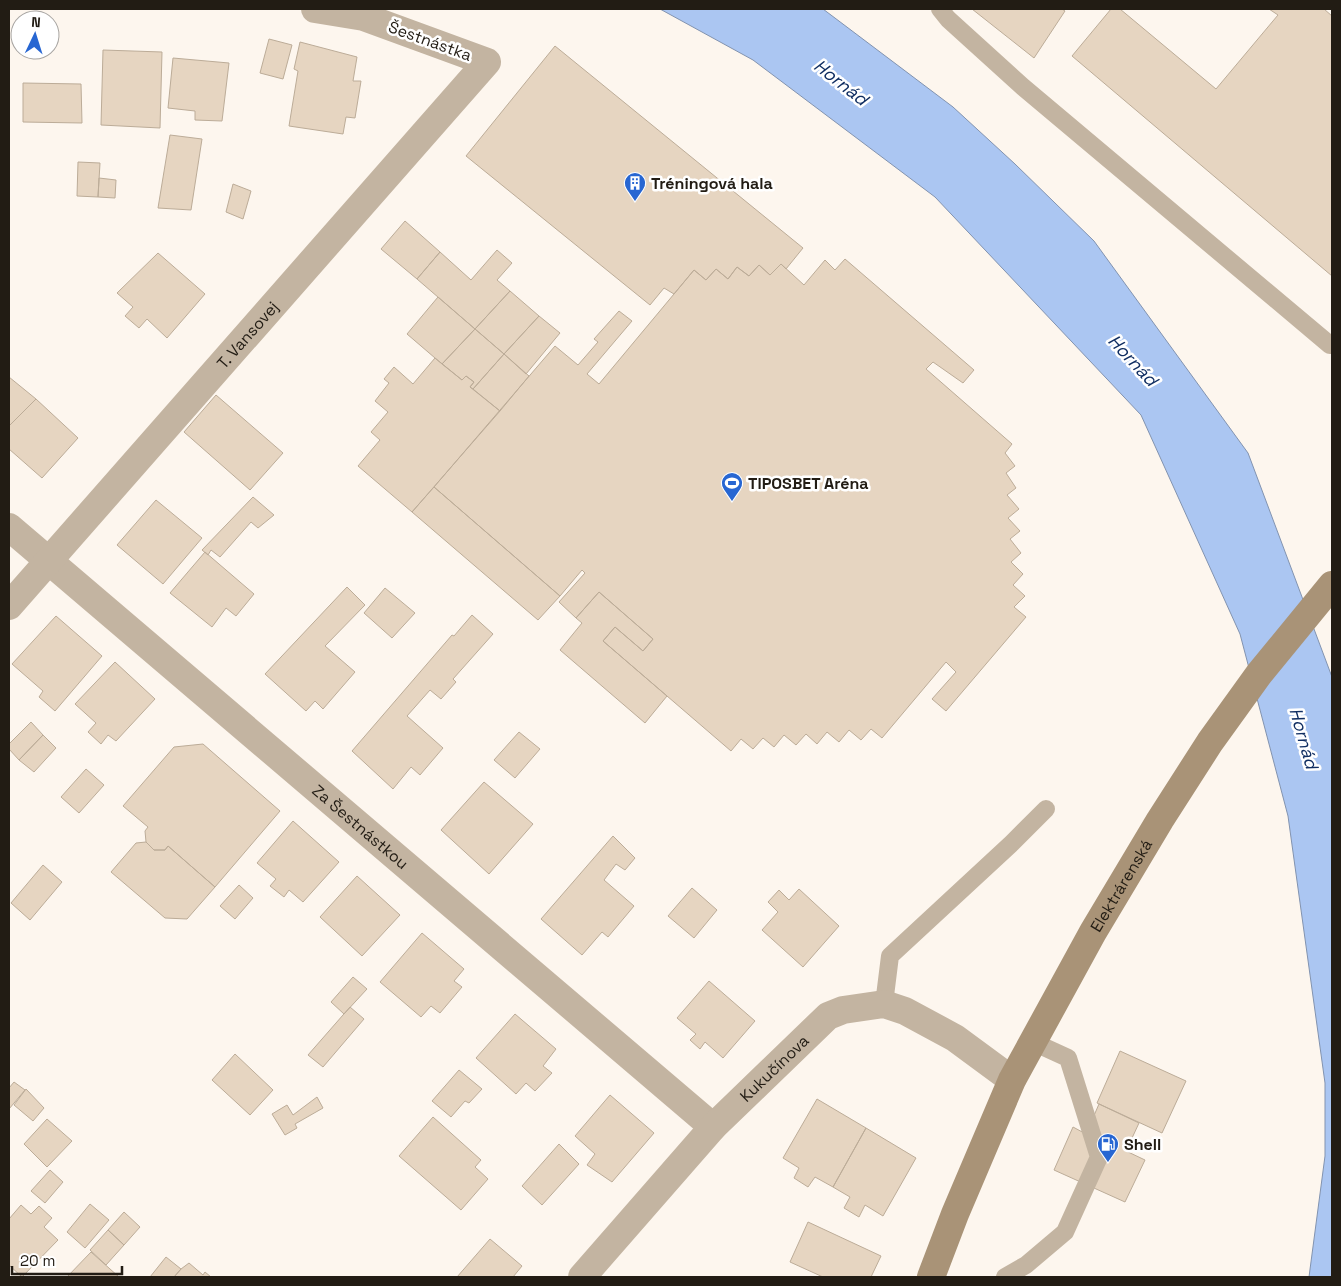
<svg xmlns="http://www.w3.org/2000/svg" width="1341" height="1286" viewBox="0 0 1341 1286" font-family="'Space Grotesk',sans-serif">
  <rect width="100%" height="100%" fill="#fdf6ee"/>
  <path fill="#abc6f2" stroke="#8293af" d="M660,9H823L953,107L1015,164L1094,241L1248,453L1332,677V1277H1309L1325,1156V1083L1288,816L1240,634L1141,415L935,197L753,60Z"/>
  <path fill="#e6d5c1" stroke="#bcac98" d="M972,9H1062L1065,11L1034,58Z
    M1111,9H1120L1216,89L1278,15L1269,9H1324L1332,16V276L1072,56Z
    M269,39L292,45L283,79L260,73Z
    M300,42L357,57L353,81H361L355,118L346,117L343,134L289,126L298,71L294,69Z
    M555,46L803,248L786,269L781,264L770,275L759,265L749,276L737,267L728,279L716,269L706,280L694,270L674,294L664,288L650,305L466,156Z
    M103,50L162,52L160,128L101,125Z
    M173,58L229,63L222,121L195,120V111L168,108Z
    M23,83L81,84L82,123L23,122Z
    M170,135L202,139L191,210L158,208Z
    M78,162L100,163L98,197L77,196Z
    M99,178L116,180L115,198L98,197Z
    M233,184L251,191L243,219L226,212Z
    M405,221L440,252L417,279L381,249Z
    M497,250L512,263L497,280L510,291L475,329L417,279L440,252L471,280Z
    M158,253L205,294L167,338L147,319L139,328L125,316L133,307L117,293Z
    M845,259L974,370L963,383L933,362L926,369L1012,444L1005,453L1015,466L1006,473L1016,488L1007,495L1019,509L1008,518L1020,531L1010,539L1021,553L1011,562L1023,574L1013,585L1025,596L1014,607L1026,617L946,711L932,699L956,672L946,662L882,738L871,729L861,740L849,730L839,742L827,732L817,744L806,734L796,745L784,735L774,747L763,738L753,749L741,739L731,751L603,641L615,627L643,651L653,639L599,592L576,618L559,602L585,573L582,570L560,596L434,487L555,346L578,365L598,342L594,339L619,311L632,321L587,374L599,384L694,270L706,280L716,269L728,279L737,267L749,276L759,265L770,275L781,264L804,285L825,260L835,270Z
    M510,291L539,316L504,354L475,329Z
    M438,297L475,329L442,364L407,334Z
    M539,316L560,333L526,374L504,354Z
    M475,329L504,354L473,389L470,387L474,382L466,376L462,380L442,364Z
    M504,354L529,376L500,411L473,389Z
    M435,358L462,380L466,376L474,382L470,387L500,411L412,512L358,466L380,440L371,432L388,412L375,401L389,383L384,379L394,367L413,384Z
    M9,377L36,399L9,426Z
    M216,395L283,453L250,490L184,432Z
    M36,399L78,438L42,478L9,449V426Z
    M434,487L560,596L538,620L412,512Z
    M253,497L274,515L258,528L251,522L220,557L211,550L208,555L202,550Z
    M156,500L202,538L163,584L117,545Z
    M205,552L254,594L236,616L226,608L212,627L170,593Z
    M347,587L365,605L325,646L355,672L323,709L315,701L306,711L265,674Z
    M385,588L415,613L392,638L364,613Z
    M599,592L653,639L643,651L615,627L603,641L667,696L645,723L560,650L582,623L576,618Z
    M472,615L493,634L453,679L456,682L441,699L430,690L407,716L443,748L420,775L411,767L393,789L352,751L452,635L454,636Z
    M56,616L102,656L55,711L39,697L43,691L12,664Z
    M115,662L155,699L116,741L108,735L101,744L88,732L96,723L75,704Z
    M31,722L43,735L19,760L9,749V744Z
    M519,732L540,749L515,778L494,760Z
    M43,735L56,748L34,772L19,760Z
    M203,744L280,811L215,887L168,846L165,850H154L146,842L145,831L148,827L123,806L174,747Z
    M86,769L104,785L79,813L61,797Z
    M484,782L533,824L489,874L441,830Z
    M293,821L339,862L303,902L289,890L284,897L270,886L276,879L257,863Z
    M613,836L635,858L625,870L616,864L604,880L634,906L608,937L602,932L582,955L541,919Z
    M146,842L154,850H165L168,846L215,887L187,919L165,918L111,872L136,843Z
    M43,865L62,882L30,920L11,903Z
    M357,876L400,915L362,956L320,917Z
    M239,885L253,898L235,919L220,906Z
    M692,888L717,910L694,938L668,916Z
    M799,889L839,926L803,967L762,930L778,912L768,902L779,890L789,900Z
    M422,933L464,969L454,981L462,987L440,1013L431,1006L421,1017L380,982Z
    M353,977L367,989L344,1014L331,1002Z
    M709,981L755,1021L723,1058L705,1042L700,1049L690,1040L696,1034L677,1018Z
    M350,1007L364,1019L323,1067L308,1055Z
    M515,1014L556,1049L543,1066L552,1073L535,1091L526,1083L516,1094L476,1058Z
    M1120,1051L1186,1081L1162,1133L1097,1103Z
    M235,1054L273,1090L250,1115L212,1080Z
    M459,1070L482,1089L469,1103L465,1101L451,1117L432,1101Z
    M14,1082L25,1090L9,1109V1088Z
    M26,1089L44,1108L33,1121L14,1105Z
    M610,1095L654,1133L612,1182L587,1165L595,1154L575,1136Z
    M317,1097L323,1108L295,1124L297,1128L285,1135L272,1114L287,1105L293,1115Z
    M817,1099L866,1128L833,1187L815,1177L808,1187L794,1178L799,1168L783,1158Z
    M1099,1104L1139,1123L1126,1151L1145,1160L1125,1202L1054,1170L1073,1127L1086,1134Z
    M433,1117L481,1160L475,1167L488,1179L461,1210L399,1156Z
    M47,1119L72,1141L47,1167L24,1144Z
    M866,1128L916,1158L883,1216L865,1205L859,1217L844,1208L850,1197L833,1187Z
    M559,1144L579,1164L542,1205L522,1186Z
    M50,1170L63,1182L45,1203L31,1191Z
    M90,1204L109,1220L85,1248L67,1232Z
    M21,1205L31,1214L39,1206L52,1218L44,1227L58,1240L22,1277L9,1265V1219Z
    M124,1212L140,1227L124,1245L108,1230Z
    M808,1222L881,1256L871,1277H823L790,1262Z
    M108,1230L124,1245L106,1265L90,1250Z
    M490,1239L522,1266L513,1277H457Z
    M91,1252L119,1277H67Z
    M166,1257L181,1269L174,1277H150Z
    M189,1263L203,1275L205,1272L211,1277H174L181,1269Z"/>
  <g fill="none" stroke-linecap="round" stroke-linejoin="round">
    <path stroke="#c3b4a1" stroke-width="18" d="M940,9L948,19L1023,87L1330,345
      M884,1004L890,956L1012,843L1046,809
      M1005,1277L1026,1265L1065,1232L1099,1157L1068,1058L1033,1042"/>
    <g stroke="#c3b4a1" stroke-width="28">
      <path id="s1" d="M9,527L713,1127"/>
      <path id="s2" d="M9,606L487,62L364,17L315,9"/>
      <path id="s3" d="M582,1277L713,1127L828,1016L843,1010L884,1004L905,1011L955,1038L1012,1080"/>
    </g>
    <path stroke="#a99377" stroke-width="28" id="s4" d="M931,1277L955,1214L1012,1080L1093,932L1160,820L1210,742L1259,674L1332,585"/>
  </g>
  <defs>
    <g id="building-pin" transform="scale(1.125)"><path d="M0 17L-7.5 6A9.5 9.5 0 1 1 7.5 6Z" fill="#2766d2" stroke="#fff"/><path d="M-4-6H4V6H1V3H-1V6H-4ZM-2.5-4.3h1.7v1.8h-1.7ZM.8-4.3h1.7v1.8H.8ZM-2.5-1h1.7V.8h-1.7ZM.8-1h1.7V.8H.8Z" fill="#fff"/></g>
    <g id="stadium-pin" transform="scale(1.125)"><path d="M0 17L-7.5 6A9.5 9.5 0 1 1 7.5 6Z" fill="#2766d2" stroke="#fff"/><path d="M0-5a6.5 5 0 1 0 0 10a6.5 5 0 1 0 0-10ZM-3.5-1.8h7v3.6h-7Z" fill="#fff"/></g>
    <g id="fuel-pin" transform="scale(1.125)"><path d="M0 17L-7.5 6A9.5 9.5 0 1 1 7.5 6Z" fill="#2766d2" stroke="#fff"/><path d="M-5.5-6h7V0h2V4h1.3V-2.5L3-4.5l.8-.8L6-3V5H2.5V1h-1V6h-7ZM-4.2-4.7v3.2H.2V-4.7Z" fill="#fff"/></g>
  </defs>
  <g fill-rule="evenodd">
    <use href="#building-pin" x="635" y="183"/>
    <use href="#stadium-pin" x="732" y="483"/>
    <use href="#fuel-pin" x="1108" y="1144"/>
  </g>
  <g text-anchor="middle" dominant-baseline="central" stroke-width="5" stroke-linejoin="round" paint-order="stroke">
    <g font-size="16" fill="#221c14" stroke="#fff">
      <text transform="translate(430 41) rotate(20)">Šestnástka</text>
      <text stroke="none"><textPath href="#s2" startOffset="361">T. Vansovej</textPath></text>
      <text stroke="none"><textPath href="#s1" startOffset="462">Za Šestnástkou</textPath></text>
      <text stroke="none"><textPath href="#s4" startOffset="436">Elektrárenská</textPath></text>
      <text stroke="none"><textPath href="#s3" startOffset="284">Kukučínova</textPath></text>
    </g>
    <g font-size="16" font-weight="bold" fill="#221c14" stroke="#fff" text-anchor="start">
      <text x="651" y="183">Tréningová hala</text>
      <text x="748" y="483">TIPOSBET Aréna</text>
      <text x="1124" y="1144">Shell</text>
    </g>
    <g font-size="18" font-style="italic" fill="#102e62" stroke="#fff">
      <text transform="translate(841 82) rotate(38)">Hornád</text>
      <text transform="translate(1133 360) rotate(47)">Hornád</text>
      <text transform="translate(1304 738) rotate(74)">Hornád</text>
    </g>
  </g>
  <rect width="1341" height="1286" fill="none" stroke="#221c14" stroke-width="20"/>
  <g transform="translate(35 35) rotate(4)"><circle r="24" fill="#ffffff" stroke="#a7a4a1"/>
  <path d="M0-4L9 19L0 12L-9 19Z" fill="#2766d2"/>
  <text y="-8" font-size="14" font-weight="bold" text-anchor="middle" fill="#221c14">N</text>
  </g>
  <path d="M12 1266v8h110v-8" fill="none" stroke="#221c14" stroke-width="2.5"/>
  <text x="20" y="1266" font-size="15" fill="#221c14" stroke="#ffffff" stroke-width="4" paint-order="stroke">20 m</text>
</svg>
